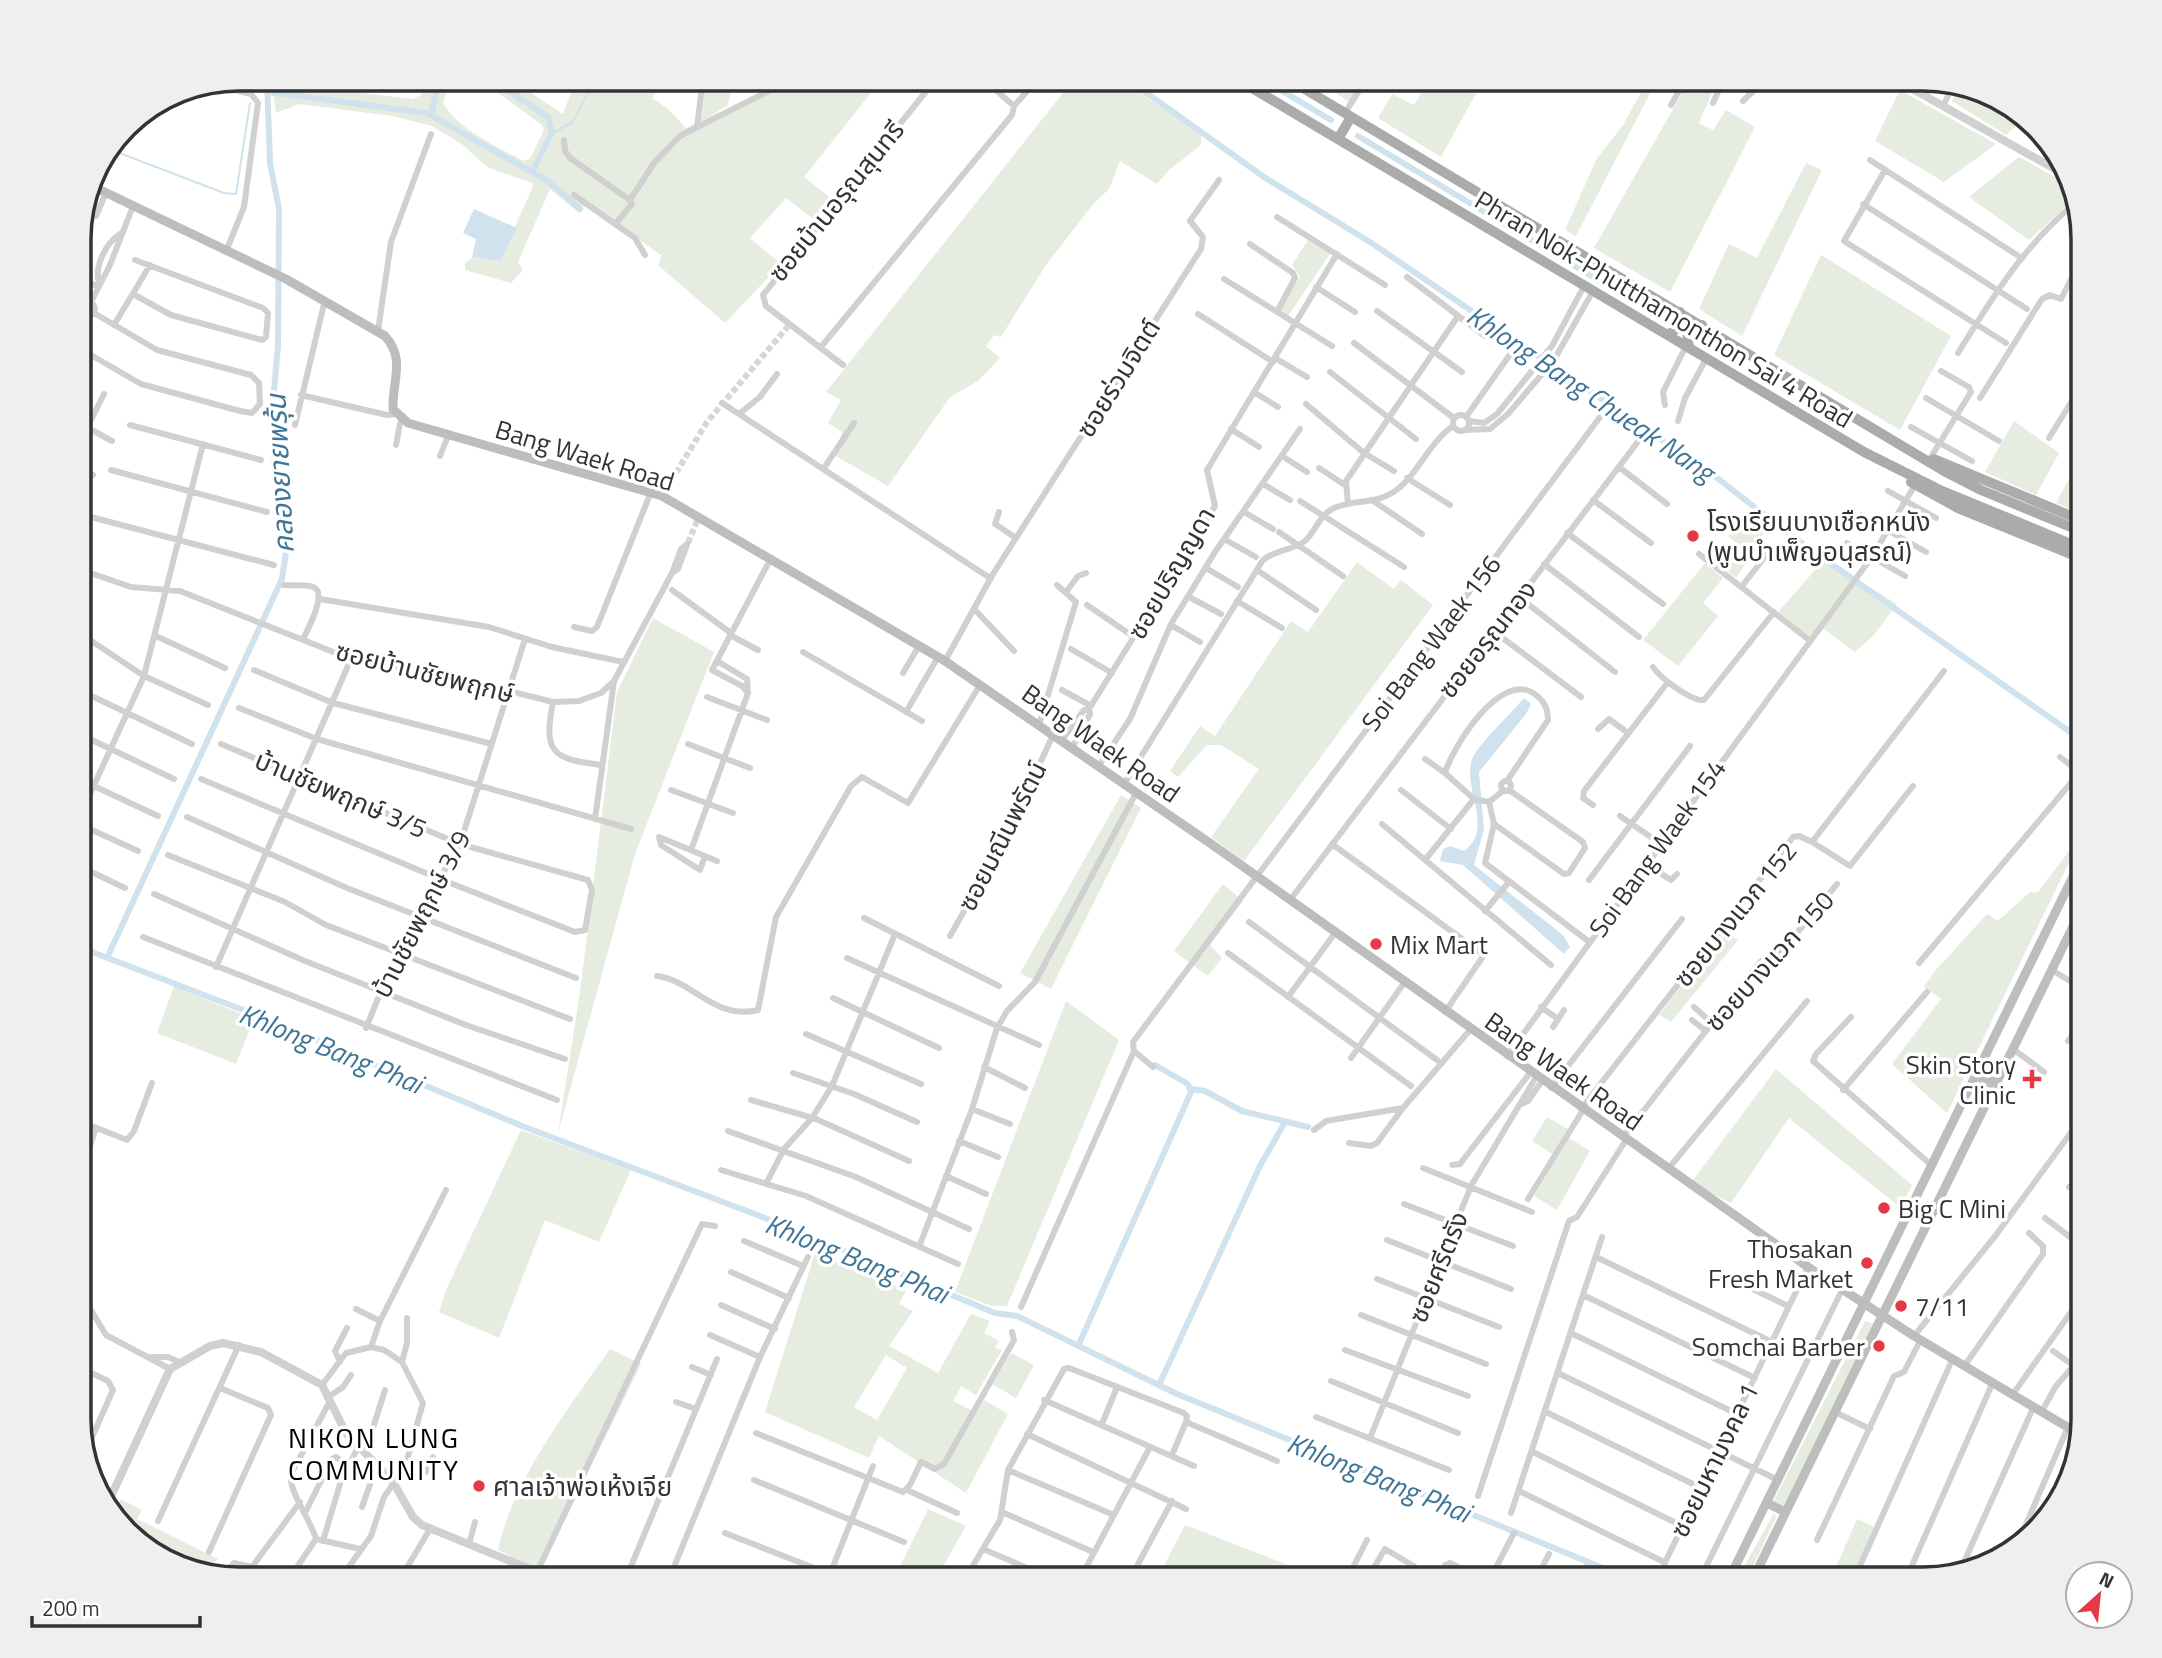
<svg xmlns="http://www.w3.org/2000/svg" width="2162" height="1658" viewBox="0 0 2162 1658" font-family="'Titillium Web','Noto Sans Thai',sans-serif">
  <rect width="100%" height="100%" fill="#fff"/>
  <path fill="#e6ecdf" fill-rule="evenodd" d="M271,79H281L285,84L413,99L421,95L429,79H452L443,103C460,131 496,146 524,161L530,159L544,130L542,125L497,92L468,79H510L563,114L576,79H664L652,98L667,108L686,128L701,121L706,79H733L728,105L709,117L794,79H882L804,177L832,199L815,220L786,198L750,238L781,264L725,323L658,265L662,256L586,201L579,213L550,189L518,262L523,270L511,283L465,270V263L472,257L500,261L534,184L487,167L463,145L432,126L392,116L299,104L276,113Z
    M1074,79H1118L1201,133V145L1169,170L1157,184L1120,161L1109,189L1094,203L1046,265L1001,337L994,335L986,346L1000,358L978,381L950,397L888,486L836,456L842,432L828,423L841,400L826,392Z
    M1342,79H1370L1354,105L1334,92Z
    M1429,79H1484L1441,157L1378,118L1392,94L1414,105Z
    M1648,79H1718L1699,123L1713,130L1726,110L1755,127L1670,292L1594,248L1681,95L1656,82L1576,236L1565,230L1596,160L1623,125Z
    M1900,90L1996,144L1944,182L1875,141Z
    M1957,90L2021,112L2025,117L2006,135L1952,101Z
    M2019,157L2071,186L2074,199L2029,240L1969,197Z
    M1806,163L1822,170L1742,336L1699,309L1729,244L1757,258Z
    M1308,240L1330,254L1288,316L1280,309L1300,277L1292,265Z
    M1821,255L1951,336L1900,430L1774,355Z
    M2014,421L2059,453L2036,495L1985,472Z
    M2076,466L2083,472V514L2056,503Z
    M1748,510L1771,524L1752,549L1754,551L1736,578L1719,564L1735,542L1728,536Z
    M1824,560L1897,604L1874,635L1855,652L1824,629L1811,642L1778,612Z
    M1357,562L1394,589L1401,580L1433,605L1244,861L1211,837L1259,769L1221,745H1207L1178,777L1170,771L1200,726L1215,736L1291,621L1308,632Z
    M1705,563L1723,578L1703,603L1718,616L1678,666L1643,640Z
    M653,618L714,652L635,854L558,1133L580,992L617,692Z
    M1121,795L1141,808L1051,989L1020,973Z
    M2075,843L2078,844L1947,1113L1892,1064L1941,999L1924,987L1934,972L1987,914L1998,921L2030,892H2038Z
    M1223,884L1243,901L1210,945L1222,958L1208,976L1174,951Z
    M1724,930L1738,940L1671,1022L1659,1015Z
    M174,986L254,1019L236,1064L157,1033Z
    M1066,1001L1119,1040L1007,1306H992L955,1292Z
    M1776,1069L1912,1185L1901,1208L1789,1118L1731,1203L1691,1183Z
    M1547,1117L1568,1129L1552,1154L1532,1141Z
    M521,1130L631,1170L599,1242L545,1220L499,1338L439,1312L446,1290Z
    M1569,1138L1590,1151L1557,1210L1534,1196Z
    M815,1253L906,1290L899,1304L913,1311L889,1346L938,1373L971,1314L990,1321L984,1333L999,1341L995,1348L1002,1350L976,1395L961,1386L953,1401L977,1413L984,1400L1008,1414L966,1493L879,1436L869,1458L765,1412ZM886,1355L907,1368L877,1420L854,1407Z
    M1865,1321L1873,1324L1871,1330L1783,1510L1773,1502Z
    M610,1349L641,1364L536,1579H503L510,1556L498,1550C513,1479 569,1408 610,1349Z
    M1011,1353L1034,1365L1016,1398L992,1384Z
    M121,1499L142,1510L137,1519L218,1559L207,1569L141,1546L113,1512Z
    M928,1509L966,1526L936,1579H894Z
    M1774,1513L1776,1517L1747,1579H1737Z
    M1857,1519L1874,1527L1851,1579H1831Z
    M1185,1525L1324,1579H1157Z"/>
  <path fill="#cfe2ee" d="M474,209L517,228L500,261L472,257L476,239L463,233Z
    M1524,698L1531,704L1526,714L1479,772L1484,829L1474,865L1563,935L1570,947L1564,954L1463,865L1440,861L1443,849L1450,846L1464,851C1496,828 1460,786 1473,757C1480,743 1512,712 1524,698Z"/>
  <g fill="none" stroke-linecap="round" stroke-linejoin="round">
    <path stroke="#cfe2ee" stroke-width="2" d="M552,133L572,123L595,79
      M109,149L224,193L236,194L250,103"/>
    <path stroke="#cfe2ee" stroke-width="6" d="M491,79L548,117L552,132L532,172
      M1127,79L1264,177L1370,242L1712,474L1793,537L2083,741
      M1262,79L1331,120
      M233,80L269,92L427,113L548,181L580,209
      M431,115L439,79
      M1358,136L1665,320
      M79,947L259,1016L522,1126L760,1216L995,1313L1017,1316L1177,1394L1630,1579
      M107,958L282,579L288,539L279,507L271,423L278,346L279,209L270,163L267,79
      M1190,1089L1205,1091L1242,1111L1308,1127
      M1079,1344L1191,1092L1188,1084L1155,1065
      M1159,1385L1260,1166L1285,1122"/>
    <path stroke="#d6d6d6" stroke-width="6" stroke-dasharray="6 3" stroke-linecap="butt" d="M662,496L707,422L790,324
      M688,543L697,521"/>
    <path stroke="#d0d0d0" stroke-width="6" d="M1743,101L1766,79
      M1713,103L1724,79
      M1671,105L1686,79
      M1014,106L1038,79
      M1943,106L1952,88
      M1345,113L1366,79
      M697,127L703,79
      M564,140L565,151L570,158L630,200
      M1870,160L2020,257
      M1885,170L1844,241L2006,343
      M574,195L615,224L632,204L630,200L654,163L680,136L792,79
      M1863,204L2027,309
      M96,216L106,193
      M1277,217L1385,285
      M615,224L635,238L645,255
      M79,235L87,238
      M1250,244L1293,273L1295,278L1277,312
      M227,249L244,207L258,103L251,94L238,91
      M1407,277L1485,336
      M79,279L97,286
      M1224,279L1332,346
      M99,283C94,266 106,243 120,234
      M1316,287L1355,312
      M133,294L171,315L262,340L266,337L268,313L263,308L135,260
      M91,302L110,265L133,206
      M81 309a7 7 0 1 1 14 0a7 7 0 1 1-14 0Z
      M1377,311L1462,372
      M1198,314L1273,362
      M79,325L85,315
      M114,325L150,265
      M378,331L391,242L431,134
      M1354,343L1454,418
      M821,347L1012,115L1014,106L983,79
      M79,348L141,384L240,411L252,413L260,404L259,383L251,375L157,350L94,313
      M1958,353C1994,295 2023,247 2075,203
      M1275,358L1307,377
      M843,365L766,306L763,295L936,79
      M1330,372L1416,439
      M1254,392L1278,407
      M301,395L387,415L396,414
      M1926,398L1999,441
      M1980,398L2042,299L2050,295L2061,299L2083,256
      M722,403L990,578
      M1306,404L1364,453L1394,471
      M1665,405L1663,392L1686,346
      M739,414L760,397L777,374
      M1453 423a8 8 0 1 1 16 0a8 8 0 1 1-16 0Z
      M1466,417L1511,353
      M1469,421L1484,423L1497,414L1552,346L1584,286
      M1678,421L1685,398L1706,359
      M79,423L112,441
      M130,425L261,460
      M295,425L325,300
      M1911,427L1972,461
      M1231,429L1259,447
      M1464,430L1490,429L1508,414L1554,360L1593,291
      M2049,438L2083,383
      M79,444L104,394
      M396,445L401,419
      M440,456L448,436
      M1282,456L1307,472
      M1931,457L1971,392L1969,387L1941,371
      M1619,467L1667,504
      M79,468L93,475
      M824,468L854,423
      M1319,468L1345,485
      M111,470L267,512
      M1407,478L1450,505
      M1263,484L1290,500
      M1888,491L1936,518
      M1372,500L1422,534
      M1593,500L1651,543
      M1300,501L1404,567
      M1348,504L1346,481L1458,316
      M999,512L995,524L1016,538
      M1244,512L1273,529
      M1861,515L1926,552
      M87,516L274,565
      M1279,532L1343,576
      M1567,533L1663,604
      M1224,539L1256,557
      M1847,543L1905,576
      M1699,554L1809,640
      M1544,564L1639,637
      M1206,568L1238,587
      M79,569L131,587L180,591L351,659L465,680L553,702L579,701L601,693L614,681L672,573L681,549L687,544
      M1257,570L1316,610
      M672,573L678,569L687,545
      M79,582L84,572
      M284,585C293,586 306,584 313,587C328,592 308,629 303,639
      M1742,586L1772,548
      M672,590L731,633
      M1066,592L1078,576L1086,573
      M1189,597L1221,614
      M1519,597L1615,672
      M320,599L489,627L552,647L623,662
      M1237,601L1282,628
      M1087,605L1134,637
      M975,610L1014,651
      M79,619L81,620
      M1171,625L1200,642
      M574,627L592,631L597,627L651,492
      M1492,630L1581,697
      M730,635L758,650
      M156,636L225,668
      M87,638L144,676L208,705
      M1071,649L1112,673
      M803,652L922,721
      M945,661L993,574L1201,249L1203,237L1190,221L1219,180
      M1653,667C1659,677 1692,702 1704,700L1774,612
      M254,670L333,703L492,744
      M903,673L919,646
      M79,690L192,744
      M1062,690L1091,706
      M748,693L742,686L712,670L771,558
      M707,697L767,720
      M553,702C543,753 552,759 602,765
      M239,708L317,739L631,829
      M906,712L938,657
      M1039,725L1076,602L1057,585
      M1598,729L1609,719L1628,733
      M79,734L174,779
      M1061,741L1084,710L1089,709
      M688,744L750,768
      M1072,748L1090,714L1089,709L1215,506L1207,470L1337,254
      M2060,757L2083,775
      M1425,759L1445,773
      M1098,767L1130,719L1171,624L1215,552L1300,429
      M79,779L158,816
      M201,779L440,879L575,932L585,930L592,890L588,880L460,844L221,744
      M1501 786a5 5 0 1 1 10 0a5 5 0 1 1-10 0Z
      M1124,784L1263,560C1276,549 1296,550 1306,540C1317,529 1319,515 1334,508C1352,500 1374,504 1392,493C1416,479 1427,444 1453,426
      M671,790L733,813
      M1401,790L1451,829
      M1474,799L1445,773C1453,746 1500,672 1533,693C1544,700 1548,708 1548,720L1507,781
      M1489,802L1504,790
      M1593,805L1583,798L1584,791L1668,682
      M1620,816L1661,844
      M187,817L347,888L576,978
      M79,818L144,676L203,444
      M595,819L614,681
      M79,824L138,851
      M1382,824L1551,965
      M1494,824L1564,874L1569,873L1585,848L1583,842L1509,790
      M1812,842L1850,866L1913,786
      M1332,844L1484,955L1445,1012
      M691,850L748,693L747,679L717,661
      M168,855L285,902L326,925L570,1019
      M705,856L700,870L661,845L659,837L717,861
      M1425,860L1474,799L1489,802L1494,824L1485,863L1588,941
      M1646,864L1671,880L1677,874
      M79,866L125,888
      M1589,880L1690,746
      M154,894L305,961L466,1025L565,1059
      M1290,900L1643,435
      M1485,911L1508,883
      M79,915L89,919
      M864,918L999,986
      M1249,922L1437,1060
      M950,936L1006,837L1053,735
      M143,937L557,1100
      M1228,953L1411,1086
      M847,958L1039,1045
      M1919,963L2080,772
      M216,967L351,659
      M2052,970L2083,989
      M657,976C692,980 715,1021 758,1010L776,917L851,786L862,777L908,803L980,685
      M2075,984L2083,973
      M1288,997L1335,933
      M833,998L939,1048
      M1541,1007L1558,1019
      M1694,1007L1712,1023
      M1851,1017L1816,1054L1813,1061L1930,1164
      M1692,1020L1706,1031
      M1553,1027L1564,1010
      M366,1028L397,952L460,844L525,639
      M806,1034L921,1084
      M2068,1041L2083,1023
      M2013,1049L2044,1072
      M1507,1056L1871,558L1915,485
      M1351,1058L1404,983
      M984,1067L1025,1088
      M1153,1067L1134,1051L1133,1042L1606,409
      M793,1073L854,1094L917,1122
      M1551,1088L1682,919
      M1843,1090L1927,992
      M751,1100L816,1119L909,1161
      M1522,1104L1528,1101L1542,1081
      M972,1109L1010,1124
      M1581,1109L1793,837L1799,836L1812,842L1944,671
      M79,1121L127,1140L134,1131L152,1083
      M1314,1130L1326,1121L1403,1108
      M728,1131L856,1177L969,1229
      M1623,1137L1759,963L1764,959L1775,960L1837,884
      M959,1141L998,1157
      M1349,1143L1371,1146L1377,1143L1403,1108L1470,1030
      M1452,1165L1460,1164L1530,1073
      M1423,1168L1532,1212
      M1668,1169L1807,1001
      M721,1170L806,1196L958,1264
      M946,1176L986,1194
      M79,1178L96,1128
      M766,1184L784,1149L812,1118L832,1086L895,934
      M2069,1187L2083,1198
      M1528,1199L1583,1110
      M1404,1204L1513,1246
      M2045,1218L2083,1247
      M1387,1240L1511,1289
      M744,1241L803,1266
      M919,1247L972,1109L997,1028L1007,1011L1035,982L1136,793
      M1596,1257L1772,1342
      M1713,1270L1788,1306
      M731,1272L789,1298
      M1377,1279L1499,1327
      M1583,1295L1755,1378
      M79,1299L91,1310L106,1335L170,1369
      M721,1305L775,1329
      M1021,1307L1134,1051
      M356,1309L380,1321
      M1361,1315L1486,1364
      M1571,1333L1737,1414
      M710,1335L760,1357
      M1914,1336L1996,1235L2083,1116
      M371,1347L380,1321L446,1190
      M1345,1350L1468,1396
      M2053,1351L2083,1372
      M151,1357H168L182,1363
      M340,1362L335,1351L347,1328
      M402,1362L407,1343V1318
      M1965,1365L2043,1254V1246L2029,1233
      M79,1367L108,1381L113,1390L85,1453
      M692,1367L711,1375
      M1558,1373L1778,1480
      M1331,1381L1458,1433
      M322,1385L346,1353L371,1347L384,1350L402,1362L423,1403L405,1467L384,1497L371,1536L340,1579
      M2013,1394L2083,1295
      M327,1398L343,1387L351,1375
      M1044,1400L1194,1466
      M676,1402L696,1409
      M329,1403L291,1474C288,1491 311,1520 316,1539L360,1549
      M2042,1411L2056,1386L2083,1355
      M1546,1412L1701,1488
      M1835,1412L1870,1429
      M1316,1417L1449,1470
      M1102,1424L1117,1387
      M756,1433L903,1492L910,1485L921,1462L935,1469L944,1464L1014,1340L1012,1332
      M1027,1434L1186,1509
      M1370,1438L1471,1186L1536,1077
      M1533,1452L1682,1526
      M365,1453L385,1390
      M1172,1455L1186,1422L1277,1461
      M405,1467L426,1472L433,1457
      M1008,1470L1114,1515
      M754,1480L904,1542
      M907,1490L957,1513
      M1519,1491L1664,1562
      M1478,1496L1569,1221L1577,1217L1626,1140
      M362,1507L377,1465
      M306,1511L332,1459L336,1457L348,1466
      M1002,1512L1093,1552
      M1511,1513L1602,1237
      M158,1521L239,1345
      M725,1533L842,1579
      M1817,1540L1894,1376L1904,1372L1921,1339
      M323,1541L340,1484L358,1447
      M2018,1543L2068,1427
      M469,1544L475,1522
      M983,1549L1053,1579
      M209,1552L271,1415L268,1408L220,1388
      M1375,1567L1396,1579
      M1960,1571L2034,1406
      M537,1572L702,1224L715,1226
      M224,1575L234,1563L252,1567L300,1502
      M1658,1577L1808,1267
      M289,1579L316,1539
      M400,1579L430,1529
      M524,1579L527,1568
      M630,1579L629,1571L717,1359
      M669,1579L760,1357L808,1257
      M828,1579L873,1466
      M965,1579L1000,1520L1008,1470L1064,1369L1069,1368L1184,1413L1187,1416L1186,1422
      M1080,1579L1150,1447
      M1130,1579L1172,1501
      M1347,1579L1367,1540
      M1367,1579L1385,1549L1414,1566
      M1437,1579L1445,1565L1450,1563L1483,1579
      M1490,1579L1514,1533
      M1536,1579L1549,1554
      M1580,1579L1586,1567
      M1700,1579L1842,1290
      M1854,1579L1953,1358
      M1906,1579L1993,1382"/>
    <path stroke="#d0d0d0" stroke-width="8" d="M1895,79L2069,177
      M107,1505L170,1369L210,1346L223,1343L261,1352L322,1385L346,1433L393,1482L413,1517L422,1525L554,1579"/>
    <path stroke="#bdbdbd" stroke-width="9" d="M90,185L286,279L385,336C406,359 392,381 393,409L408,423L662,496L945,661L1217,848L1808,1267L1914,1336L2079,1434
      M1977,1073L1985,1083L1998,1080
      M1767,1503L1785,1512
      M1729,1579L2083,856
      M1753,1579L2083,906"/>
    <path stroke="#ababab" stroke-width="10" d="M1237,79L1864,452L1940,490L2083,549
      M1288,79L1944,471L1981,490L2083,532
      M1338,139L1351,117
      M1668,335L1679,327L1680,312
      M1689,348L1687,332L1695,325H1702
      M1934,459L2083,521
      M1911,482L1958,508L2083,559"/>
  </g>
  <g fill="#e63946" stroke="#fff" stroke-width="2.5">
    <circle cx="1693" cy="536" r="7"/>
    <circle cx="1376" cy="944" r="7"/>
    <path d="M2028.5 1068.5h7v7h7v7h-7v7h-7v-7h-7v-7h7z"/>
    <circle cx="1884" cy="1208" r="7"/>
    <circle cx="1867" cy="1263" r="7"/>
    <circle cx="1901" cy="1306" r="7"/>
    <circle cx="1879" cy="1346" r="7"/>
    <circle cx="479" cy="1486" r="7"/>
  </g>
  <g text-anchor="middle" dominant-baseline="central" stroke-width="7" stroke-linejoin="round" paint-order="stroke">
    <g font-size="26" fill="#333" stroke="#fff">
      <text transform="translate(836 201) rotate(-51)">ซอยบ้านอรุณสุนทรี</text>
      <text transform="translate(1664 309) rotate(31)">Phran Nok-Phutthamonthon Sai 4 Road</text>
      <text transform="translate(1118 378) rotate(-58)">ซอยร่วมจิตต์</text>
      <text transform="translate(585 455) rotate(17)">Bang Waek Road</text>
      <text transform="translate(1171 573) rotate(-60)">ซอยปริญญดา</text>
      <text transform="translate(1487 639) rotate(-52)">ซอยอรุณทอง</text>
      <text transform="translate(1431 643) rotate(-53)">Soi Bang Waek 156</text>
      <text transform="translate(425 672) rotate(14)">ซอยบ้านชัยพฤกษ์</text>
      <text transform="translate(1101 743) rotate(35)">Bang Waek Road</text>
      <text transform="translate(341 794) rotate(23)">บ้านชัยพฤกษ์ 3/5</text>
      <text transform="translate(1002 836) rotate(-63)">ซอยมณีนพรัตน์</text>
      <text transform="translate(1657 848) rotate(-54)">Soi Bang Waek 154</text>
      <text transform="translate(421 914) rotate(-63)">บ้านชัยพฤกษ์ 3/9</text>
      <text transform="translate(1735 914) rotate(-51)">ซอยบางแวก 152</text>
      <text transform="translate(1769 961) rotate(-48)">ซอยบางแวก 150</text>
      <text transform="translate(1564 1071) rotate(35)">Bang Waek Road</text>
      <text transform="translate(1438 1267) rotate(-68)">ซอยศรีตรัง</text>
      <text transform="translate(1714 1460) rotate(-64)">ซอยมหามงคล 1</text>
    </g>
    <g font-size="26" fill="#333" stroke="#fff" text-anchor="start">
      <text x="1707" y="521">โรงเรียนบางเชือกหนัง<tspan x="1707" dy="30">(พูนบำเพ็ญอนุสรณ์)</tspan></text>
      <text x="1390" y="944">Mix Mart</text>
      <text x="2016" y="1064" text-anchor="end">Skin Story<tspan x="2016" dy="30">Clinic</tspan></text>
      <text x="1898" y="1208">Big C Mini</text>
      <text x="1853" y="1248" text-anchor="end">Thosakan<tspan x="1853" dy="30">Fresh Market</tspan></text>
      <text x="1915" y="1306">7/11</text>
      <text x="1865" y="1346" text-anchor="end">Somchai Barber</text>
      <text x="493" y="1486">ศาลเจ้าพ่อเห้งเจีย</text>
    </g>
    <g font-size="28" font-style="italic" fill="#3f7597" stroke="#fff">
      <text transform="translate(1591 393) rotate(34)">Khlong Bang Chueak Nang</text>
      <text transform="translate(279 474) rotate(-93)">คลองยายพรุ้น</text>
      <text transform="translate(331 1048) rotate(22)">Khlong Bang Phai</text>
      <text transform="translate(857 1258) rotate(22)">Khlong Bang Phai</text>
      <text transform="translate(1379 1477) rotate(22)">Khlong Bang Phai</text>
    </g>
    <g font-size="28" letter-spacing="2" fill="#000" stroke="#fff">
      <text x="374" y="1437">NIKON LUNG<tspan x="374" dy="32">COMMUNITY</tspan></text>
    </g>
  </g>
  <path d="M0 0H2162V1658H0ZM239 91H1923A148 148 0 0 1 2071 239V1419A148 148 0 0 1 1923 1567H239A148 148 0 0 1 91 1419V239A148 148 0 0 1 239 91Z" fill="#efefef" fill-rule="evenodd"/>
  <path fill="none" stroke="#333" stroke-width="3.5" d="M239 91H1923A148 148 0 0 1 2071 239V1419A148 148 0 0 1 1923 1567H239A148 148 0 0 1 91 1419V239A148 148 0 0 1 239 91Z"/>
  <g transform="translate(2099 1595) rotate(27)"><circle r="33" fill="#ffffff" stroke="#adadad" stroke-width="2"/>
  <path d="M0-5L12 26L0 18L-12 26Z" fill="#e63946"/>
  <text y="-10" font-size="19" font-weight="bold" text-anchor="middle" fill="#333333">N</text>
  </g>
  <path d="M32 1616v10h168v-10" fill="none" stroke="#333333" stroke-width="3.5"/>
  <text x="42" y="1616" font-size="21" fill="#333333" stroke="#ffffff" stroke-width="5" paint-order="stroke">200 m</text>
</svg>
